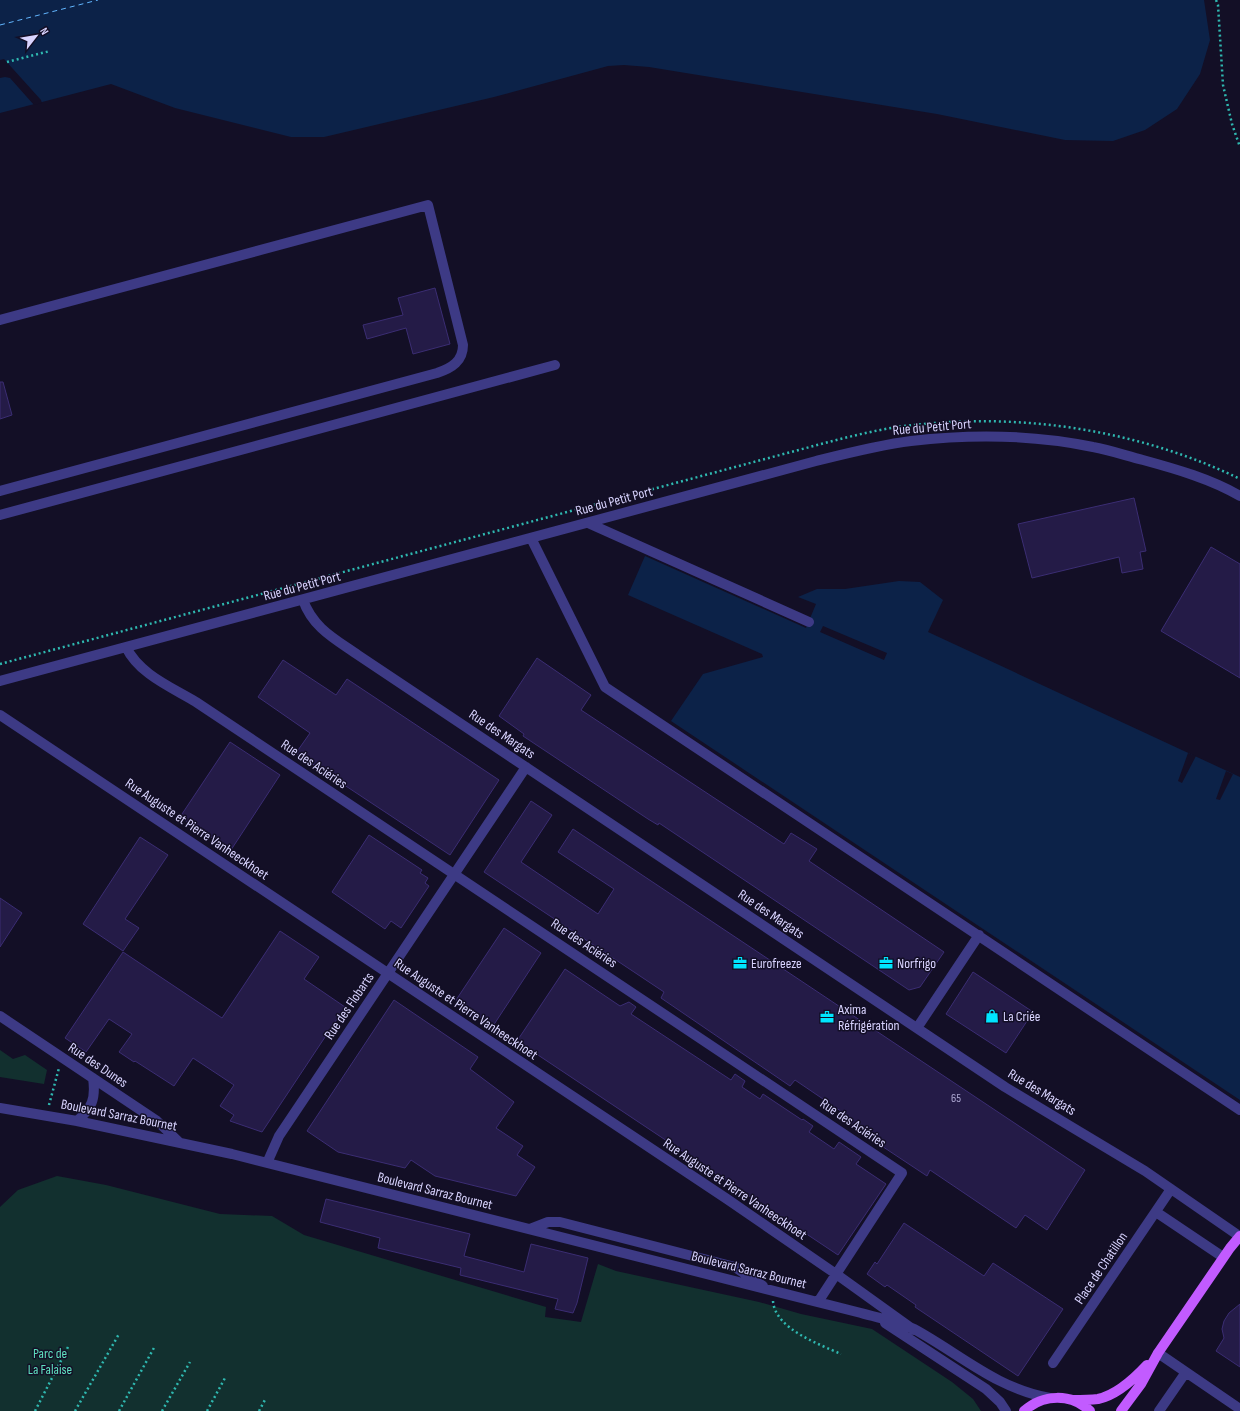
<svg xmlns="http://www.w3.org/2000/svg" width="1240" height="1411" viewBox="0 0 1240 1411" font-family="'Sofia Sans Condensed',sans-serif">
  <rect width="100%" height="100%" fill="#130f26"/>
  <path fill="#12302f" d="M0,1050L13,1059L25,1055L47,1070L44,1084L0,1077Z
    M57,1176L106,1185L220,1214L272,1216L304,1235L546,1307L545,1317L581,1322L598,1264L616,1271L759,1302L801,1314L872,1329L952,1382L973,1399L981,1411H0V1207L18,1190Z"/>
  <path fill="#0c2248" d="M0,0H1204L1210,40L1200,74L1177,109L1145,130L1113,141L1065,140L937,114L649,67L624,65L608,66L494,97L324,137H291L175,108L111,84L0,113Z
    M645,556L806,628L816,604L798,597L817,589H845L899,581L920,582L943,600L928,632L1240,777V1100L671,721L703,674L763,657L762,654L628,595Z"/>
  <path fill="#130f26" d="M4,59L41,100L42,103L34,105L10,78L5,77L0,78V60Z
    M823,626L887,653L884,660L820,632Z
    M1188,753L1196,756L1182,783L1178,781Z
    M1226,771L1233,774L1220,800L1216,799Z"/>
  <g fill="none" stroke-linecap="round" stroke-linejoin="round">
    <path stroke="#62b6ff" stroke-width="1" stroke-dasharray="5 4" stroke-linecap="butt" d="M0,25L98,0"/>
  </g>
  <path fill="#241b47" stroke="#3b2d73" d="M435,288L450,344L413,354L406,328L367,339L363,325L403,315L398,298Z
    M0,382H3L12,415L0,419Z
    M1134,498L1146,551L1140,552L1143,569L1122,573L1119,557L1032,578L1018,524Z
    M1211,547L1240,564V678L1161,631Z
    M537,658L591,695L581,710L784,844L791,833L817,849L809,861L944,952L920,987L909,990L659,823L658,825L648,819L523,736L524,734L499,716Z
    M283,660L336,695L347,679L499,780L450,855L296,753L310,733L258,697Z
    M230,742L280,775L231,850L180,817Z
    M531,801L552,815L521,862L598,914L614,889L558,852L573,829L1085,1170L1047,1230L1025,1215L1016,1228L930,1170L927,1176L847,1123L851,1118L795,1080L790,1086L661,998L664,992L484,872Z
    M369,835L422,870L420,873L428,878L425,883L429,886L401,928L391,921L385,929L332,892Z
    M140,837L168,855L125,919L139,928L123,951L83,924Z
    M0,898L22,913L0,947Z
    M504,928L541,953L493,1026L456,1000Z
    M280,931L319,957L304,979L345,1007L262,1132L230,1121L234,1115L220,1106L234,1085L193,1058L174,1086L135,1061L134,1062L119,1052L132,1034L109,1019L86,1052L65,1038L123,952L222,1018Z
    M565,969L620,1006L629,1002L636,1007L631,1014L731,1080L735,1074L745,1081L742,1087L760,1099L763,1094L802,1120L803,1119L813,1126L809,1132L834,1149L839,1142L861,1157L856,1164L886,1184L838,1255L517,1041Z
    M973,972L1033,1012L1006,1053L946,1014Z
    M394,1000L478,1057L470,1069L514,1102L496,1128L523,1146L517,1155L535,1167L516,1196L435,1176L411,1160L405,1168L338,1152L307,1131Z
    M326,1199L470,1234L464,1256L524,1272L531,1244L588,1258L577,1303L573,1313L555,1309L558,1299L460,1275L461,1268L378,1248L380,1238L320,1222Z
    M904,1223L984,1276L993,1263L1063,1309L1018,1376L915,1307L916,1305L887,1285L885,1287L867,1274L875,1262L877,1264Z
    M1240,1304V1367L1216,1351L1224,1338L1222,1329L1224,1321L1229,1313Z"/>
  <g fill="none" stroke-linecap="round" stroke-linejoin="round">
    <path stroke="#2fb8b0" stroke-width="2.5" stroke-dasharray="2 3" stroke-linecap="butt" d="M1216,0L1218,5L1223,85L1232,124L1240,147
      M7,62L50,51
      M0,664L806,448C836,440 866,432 897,427C1013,411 1135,428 1240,479
      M49,1105L59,1068
      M773,1301C775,1329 819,1344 841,1354
      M35,1411L68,1347
      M75,1411L119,1334
      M119,1411L155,1346
      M162,1411L190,1362
      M207,1411L225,1378
      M259,1411L266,1398"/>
    <path stroke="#3d3a85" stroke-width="10" d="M0,320L428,205L463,345C463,361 452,368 437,373L0,491
      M0,515L555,365
      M588,523L809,622
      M531,538L605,687L1240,1110
      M303,600C313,628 335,639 358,655L1005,1087L1145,1171L1239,1236
      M126,647C139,674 171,687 196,702L902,1173L818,1302
      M0,681L816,461C848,453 879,445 911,441C971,434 1035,435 1093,447C1110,450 1127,456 1143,460C1176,469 1211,479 1240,496
      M0,715L727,1199L836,1274L914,1330
      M0,1016L157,1121L178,1141
      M917,1028L979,935
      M0,1108L77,1121L232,1154L861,1313C878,1318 898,1321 914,1329C960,1354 997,1389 1050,1398
      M77,1121C92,1108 96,1099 93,1078
      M267,1163L279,1136L526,767
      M1156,1212L1223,1257
      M530,1229L548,1222H560L735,1267L763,1286
      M885,1323L986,1389L1000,1402L1006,1411
      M1158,1353L1240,1409
      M1053,1363L1171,1189
      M1159,1411L1186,1372"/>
    <path stroke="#c25bff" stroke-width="10" d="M1072,1400C1081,1400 1089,1400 1098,1399C1117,1395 1134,1379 1147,1365
      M1024,1411C1043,1394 1071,1393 1090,1411
      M1121,1411L1141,1384L1158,1353L1230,1248L1240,1236"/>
  </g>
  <defs>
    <g id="office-bare" transform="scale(1.08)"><path d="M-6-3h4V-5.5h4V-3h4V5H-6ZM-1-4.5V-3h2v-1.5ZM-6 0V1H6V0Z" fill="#00e5ff" stroke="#130f26" stroke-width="2.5" paint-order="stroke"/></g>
    <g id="shop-bare" transform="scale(1.08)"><path d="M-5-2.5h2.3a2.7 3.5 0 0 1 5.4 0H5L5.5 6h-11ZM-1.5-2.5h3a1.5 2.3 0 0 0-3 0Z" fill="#00e5ff" stroke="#130f26" stroke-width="2.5" paint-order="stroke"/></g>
  </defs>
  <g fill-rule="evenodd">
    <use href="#office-bare" x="740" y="963"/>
    <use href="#office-bare" x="886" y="963"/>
    <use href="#shop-bare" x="992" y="1016"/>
    <use href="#office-bare" x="827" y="1017"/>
  </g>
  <g text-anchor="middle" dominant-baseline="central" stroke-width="3" stroke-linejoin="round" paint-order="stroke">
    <g font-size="12" fill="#aca6d1">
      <text x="956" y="1098">65</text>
    </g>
    <g font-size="14" fill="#d9d4ff" stroke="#130f26">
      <text transform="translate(932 427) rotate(-5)">Rue du Petit Port</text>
      <text transform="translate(614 501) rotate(-15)">Rue du Petit Port</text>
      <text transform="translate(302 586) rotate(-15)">Rue du Petit Port</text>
      <text transform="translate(502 734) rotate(34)">Rue des Margats</text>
      <text transform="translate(314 764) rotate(34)">Rue des Aciéries</text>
      <text transform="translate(197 829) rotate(34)">Rue Auguste et Pierre Vanheeckhoet</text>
      <text transform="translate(771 914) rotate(34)">Rue des Margats</text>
      <text transform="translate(584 943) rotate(34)">Rue des Aciéries</text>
      <text transform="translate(349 1006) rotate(-56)">Rue des Flobarts</text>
      <text transform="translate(466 1009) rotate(34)">Rue Auguste et Pierre Vanheeckhoet</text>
      <text transform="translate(98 1065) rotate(34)">Rue des Dunes</text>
      <text transform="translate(1042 1092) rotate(31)">Rue des Margats</text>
      <text transform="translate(119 1115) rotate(11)">Boulevard Sarraz Bournet</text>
      <text transform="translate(853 1123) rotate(34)">Rue des Aciéries</text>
      <text transform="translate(735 1189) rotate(34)">Rue Auguste et Pierre Vanheeckhoet</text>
      <text transform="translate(435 1191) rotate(14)">Boulevard Sarraz Bournet</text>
      <text transform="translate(1101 1268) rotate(-56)">Place de Chatillon</text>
      <text transform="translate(749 1270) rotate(14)">Boulevard Sarraz Bournet</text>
    </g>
    <g font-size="14" fill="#d9d4ff" stroke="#130f26" text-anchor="start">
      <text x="751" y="963">Eurofreeze</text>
      <text x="897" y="963">Norfrigo</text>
      <text x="838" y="1009">Axima<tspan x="838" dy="16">Réfrigération</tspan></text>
      <text x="1003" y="1016">La Criée</text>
    </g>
    <g font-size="14" fill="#5fe0c0" stroke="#130f26">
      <text x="50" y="1353">Parc de<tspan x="50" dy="16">La Falaise</tspan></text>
    </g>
  </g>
  <g transform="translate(36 36) rotate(59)" stroke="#130f26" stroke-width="3" paint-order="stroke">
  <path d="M0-3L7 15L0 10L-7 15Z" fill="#d9d4ff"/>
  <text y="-6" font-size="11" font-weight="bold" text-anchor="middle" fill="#d9d4ff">N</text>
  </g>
</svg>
